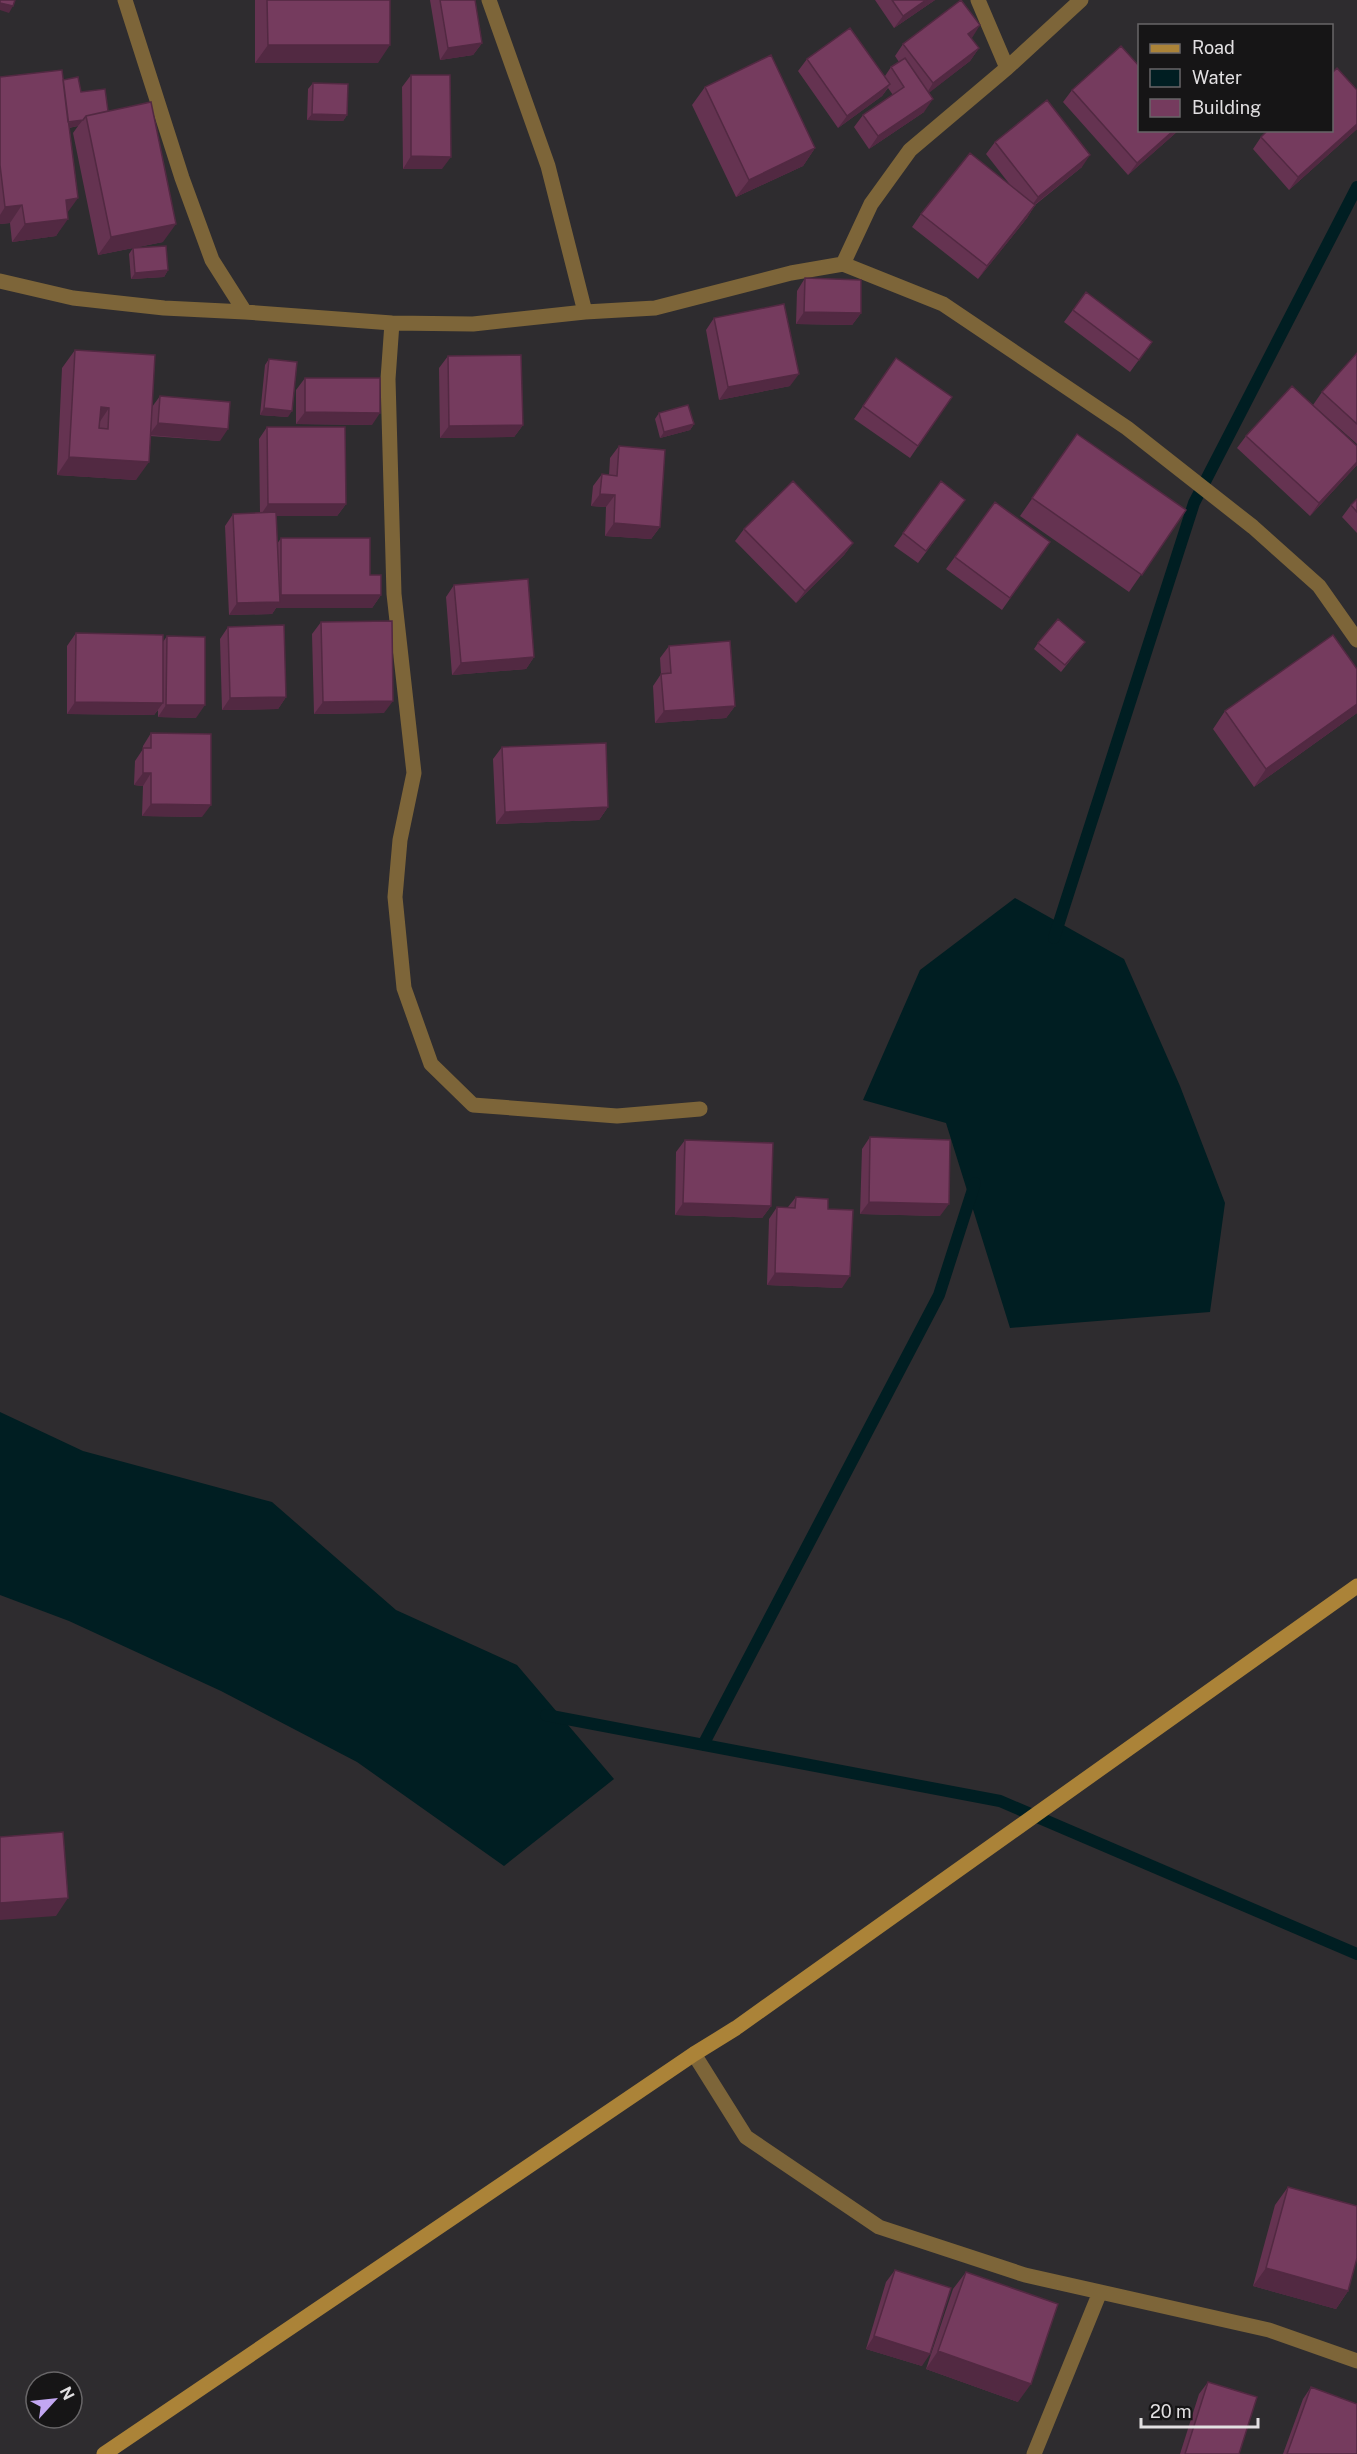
<svg xmlns="http://www.w3.org/2000/svg" width="1357" height="2454" viewBox="0 0 1357 2454" font-family="'Public Sans',sans-serif">
  <rect width="100%" height="100%" fill="#2e2c2f"/>
  <path fill="#001e22" d="M1015,898L1124,959L1180,1086L1225,1203L1210,1312L1010,1328L946,1123L863,1100L920,970Z
    M0,1412L83,1451L272,1502L396,1610L517,1665L614,1779L504,1866L357,1762L221,1691L69,1621L0,1595Z"/>
  <g fill="none" stroke-linecap="round" stroke-linejoin="round">
    <path stroke="#001e22" stroke-width="12" d="M1054,938L1194,503L1357,187
      M546,1715L1000,1801L1357,1954
      M703,1745L939,1295L975,1183"/>
    <path stroke="#7d6539" stroke-width="15" d="M125,0L182,178L212,260L245,312L392,323L473,324L585,312L655,308L791,273L843,264L943,304L1127,428L1253,527L1319,586L1357,640
      M489,0L548,166L585,312
      M978,0L1007,68
      M843,264L871,204L910,150L1007,68L1081,0
      M0,281L73,298L164,308L245,312
      M392,323L388,379L394,594L414,773L400,840L395,897L404,988L431,1064L473,1105L617,1116L700,1109
      M694,2054L746,2137L879,2227L1025,2275L1269,2330L1357,2361
      M1034,2454L1100,2292"/>
    <path stroke="#ab8338" stroke-width="15" d="M104,2454L694,2054L736,2028L1357,1586"/>
  </g>
  <path fill="#653351" d="M255,0H390L378,63H255Z
    M430,0H475L482,43L473,55L440,60Z
    M875,0H935L894,28Z
    M971,38L979,48L970,61L928,93L924,112L869,149L854,127L863,115L893,95L888,88L882,96L838,128L798,71L807,59L885,76L891,67L899,62L895,56L903,44Z
    M411,75L442,169H403L402,87Z
    M0,77L63,80L108,111L163,242L98,255L73,133L78,126L69,128L68,212L56,236L12,242L10,223L0,224Z
    M313,83L347,115L343,121L307,120L308,89Z
    M705,87L815,148L803,166L736,197L692,105Z
    M1072,90L1140,130H1179L1128,175L1063,102Z
    M1357,90V129L1289,190L1253,149L1261,137Z
    M995,142L1082,167L1035,205L1027,218L978,279L912,227L921,214L1011,186L986,154Z
    M133,248L168,270L164,277L131,279L129,254Z
    M805,278L861,313L852,325L796,324L797,291Z
    M1086,292L1152,342L1130,372L1064,322Z
    M714,318L790,386L719,400L706,330Z
    M75,350L152,407L160,396L220,441L150,436L136,480L57,475L62,368Z
    M1357,353V444L1313,405L1322,392Z
    M448,356L523,425L514,437L440,438L439,368Z
    M896,358L952,397L910,458L854,419Z
    M269,359L288,417L260,415L265,365Z
    M305,378L372,425L296,424V390Z
    M659,413L694,424L690,430L660,438L655,419Z
    M267,427L346,504L337,516H276L277,544L281,538L370,575L381,595L372,608H276L272,614L229,615L225,526L233,514L260,513L259,439Z
    M1077,434L1186,510L1129,592L1020,516Z
    M1246,436L1357,446V465L1310,516L1237,448Z
    M619,446L660,527L651,539L605,536L606,507L591,506L593,486L602,474L609,475L610,458Z
    M941,481L956,512L918,563L894,546Z
    M1357,499V533L1342,517L1351,505Z
    M995,502L1050,542L1002,610L946,569Z
    M744,529L853,543L844,555L796,603L735,541Z
    M454,585L534,657L526,669L452,675L446,597Z
    M321,622L384,713L314,714L312,634Z
    M228,627L286,697L278,709L222,710L220,639Z
    M76,633L163,642L167,636L196,718L158,717V710L154,715L67,714V646Z
    M1085,642L1061,672L1034,649L1038,643Z
    M669,646L735,706L726,718L655,723L653,686L661,674L660,658Z
    M1357,669V713L1254,787L1213,729L1225,711Z
    M151,733L202,817L142,816L143,786L134,785L135,761L143,749V746Z
    M502,747L608,807L599,820L496,824L493,759Z
    M870,1137L940,1216L860,1214L862,1149Z
    M685,1140L771,1206L762,1218L675,1215L676,1152Z
    M796,1197L828,1209L842,1288L767,1285L769,1219L777,1207H788Z
    M1288,2187L1348,2291L1336,2309L1253,2286L1275,2205Z
    M895,2270L922,2366L866,2349L886,2282Z
    M966,2272L1018,2402L926,2369L953,2289Z
    M1208,2382L1239,2454H1180L1199,2394Z
    M1311,2387L1357,2454H1283L1303,2399Z"/>
  <path fill="#522942" d="M926,0H935L894,28L903,16Z
    M0,3L13,6L9,13L0,10Z
    M980,25L972,38L959,47L968,34Z
    M482,43L473,55L440,60L448,48Z
    M268,45H390L378,63H255Z
    M979,48L970,61L925,96L933,83Z
    M890,84L882,96L838,128L847,116Z
    M933,99L924,112L869,149L878,136Z
    M312,114L347,115L343,121L307,120Z
    M83,120L78,126L62,129L67,123Z
    M1357,124V129L1289,190L1298,177Z
    M1174,130H1179L1128,175L1137,163Z
    M815,148L803,166L736,197L749,180Z
    M1090,155L1082,167L1029,209L1038,197Z
    M411,156L451,157L442,169H403Z
    M78,198L65,216L66,200Z
    M22,205L10,223L0,224V215L5,207Z
    M1035,205L1027,218L978,279L987,266Z
    M68,219L56,236L12,242L25,224Z
    M176,224L163,242L98,255L111,237Z
    M168,270L164,277L131,279L135,273Z
    M804,312L861,313L852,325L796,324Z
    M799,374L790,386L719,400L728,387Z
    M101,407L109,408L97,426Z
    M264,408L292,411L288,417L260,415Z
    M305,412L380,413L372,425L296,424Z
    M158,423L228,429L220,441L149,435Z
    M694,424L690,430L660,438L664,432Z
    M523,425L514,437L440,438L449,426Z
    M69,457L149,462L136,480L57,475Z
    M1357,462V465L1310,516L1319,503Z
    M600,494L615,495L606,507L591,506Z
    M268,504H346L337,516H260Z
    M614,523L660,527L651,539L605,536Z
    M853,543L844,555L796,603L805,591Z
    M281,595H381L372,608H276L272,614L229,615L237,603L277,602Z
    M534,657L526,669L452,675L461,663Z
    M286,697L278,709L222,710L230,698Z
    M393,701L384,713L314,714L323,702Z
    M75,702L163,703L154,715L67,714Z
    M1357,704V713L1254,787L1266,769Z
    M166,705H205L196,718L158,717Z
    M735,706L726,718L655,723L664,711Z
    M143,773H151L143,786L134,785Z
    M151,804L211,805L202,817L142,816Z
    M608,807L599,820L496,824L505,812Z
    M869,1202L949,1204L940,1216L860,1214Z
    M683,1203L771,1206L762,1218L675,1215Z
    M775,1273L850,1276L842,1288L767,1285Z
    M68,1898L56,1916L0,1920V1903Z
    M1266,2268L1348,2291L1336,2309L1253,2286Z
    M874,2336L930,2354L922,2366L866,2349Z
    M938,2351L1031,2384L1018,2402L926,2369Z"/>
  <path fill="#753b5e" stroke="#522942" stroke-width="1.5" fill-rule="evenodd" d="M0,0H15L13,6L0,3Z
    M267,0H390V45H268Z
    M440,0H475L482,43L448,48Z
    M892,0H926L903,16Z
    M961,0L980,25L968,34L979,48L933,83L903,44Z
    M850,28L890,84L847,116L807,59Z
    M1121,46L1140,67V130H1174L1137,163L1072,90Z
    M771,55L815,148L749,180L705,87Z
    M905,58L933,99L878,136L863,115L904,87L891,67Z
    M1337,68L1357,90V124L1298,177L1261,137L1268,130H1332V73Z
    M62,70L78,198L66,200L68,219L25,224L22,205L5,207L0,165V77Z
    M411,75H450L451,157L411,156Z
    M78,77L81,92L105,89L108,111L86,116L83,120L68,122L63,80Z
    M313,83L348,84L347,115L312,114Z
    M1047,100L1090,155L1038,197L995,142Z
    M151,102L176,224L111,237L86,116Z
    M970,153L1035,205L987,266L921,214Z
    M166,246L168,270L135,273L133,248Z
    M805,278L861,280V313L804,312Z
    M1086,292L1152,342L1139,360L1073,310Z
    M784,304L799,374L728,387L714,318Z
    M75,350L155,355L149,462L69,457ZM101,407L109,408L108,429L99,428Z
    M1357,353V424L1322,392Z
    M521,355L523,425L449,426L448,356Z
    M896,358L952,397L918,446L863,406Z
    M269,359L297,362L292,411L264,408Z
    M305,378H380V413L305,412Z
    M1292,386L1357,446V462L1319,503L1246,436Z
    M160,396L230,402L228,429L158,423Z
    M688,405L694,424L664,432L659,413Z
    M267,427H345L346,504H268Z
    M1077,434L1186,510L1142,575L1032,498Z
    M619,446L665,450L660,527L614,523L615,495L600,494L602,474L617,476Z
    M793,481L853,543L805,591L744,529Z
    M941,481L965,500L926,551L903,533Z
    M1357,499V512L1351,505Z
    M995,502L1050,542L1010,598L955,557Z
    M276,512L280,602L237,603L233,514Z
    M281,538H370V575H381V595H281Z
    M528,579L534,657L461,663L454,585Z
    M1058,619L1085,642L1065,665L1038,643Z
    M392,621L393,701L323,702L321,622Z
    M284,625L286,697L230,698L228,627Z
    M76,633L163,635V703L75,702Z
    M1333,635L1357,669V704L1266,769L1225,711Z
    M167,636L205,637V705H166Z
    M730,641L735,706L664,711L661,674L671,673L669,646Z
    M151,733L211,734V805L151,804V773H143V748H151Z
    M606,743L608,807L505,812L502,747Z
    M870,1137L950,1140L949,1204L869,1202Z
    M685,1140L773,1143L771,1206L683,1203Z
    M796,1197L828,1199V1209L853,1210L850,1276L775,1273L777,1207L795,1208Z
    M63,1832L68,1898L0,1903V1837Z
    M1288,2187L1357,2206V2258L1348,2291L1266,2268Z
    M895,2270L951,2288L930,2354L874,2336Z
    M966,2272L1058,2304L1031,2384L938,2351Z
    M1208,2382L1257,2397L1239,2454H1185Z
    M1311,2387L1357,2404V2454H1287Z"/>
  <rect x="1138" y="24" width="195" height="108" fill="#161516" stroke="#686668" stroke-width="1.5"/>
  <rect x="1150" y="44" width="30" height="9" fill="#ab8338" stroke="#686668" stroke-width="1.5"/>
  <text x="1192" y="54" font-size="18" fill="#e2e0e2">Road</text>
  <rect x="1150" y="69" width="30" height="18" fill="#001e22" stroke="#686668" stroke-width="1.5"/>
  <text x="1192" y="84" font-size="18" fill="#e2e0e2">Water</text>
  <rect x="1150" y="99" width="30" height="18" fill="#753b5e" stroke="#686668" stroke-width="1.5"/>
  <text x="1192" y="114" font-size="18" fill="#e2e0e2">Building</text>
  <g transform="translate(54 2400) rotate(63)"><circle r="28" fill="#161516" stroke="#686668" stroke-width="1.5"/>
  <path d="M0-4.5L10 22L0 15L-10 22Z" fill="#c3a7f2"/>
  <text y="-9" font-size="16" font-weight="bold" text-anchor="middle" fill="#e2e0e2">N</text>
  </g>
  <path d="M1141 2418v9h117v-9" fill="none" stroke="#e2e0e2" stroke-width="3"/>
  <text x="1150" y="2418" font-size="18" fill="#e2e0e2" stroke="#161516" stroke-width="4.5" paint-order="stroke">20 m</text>
</svg>
